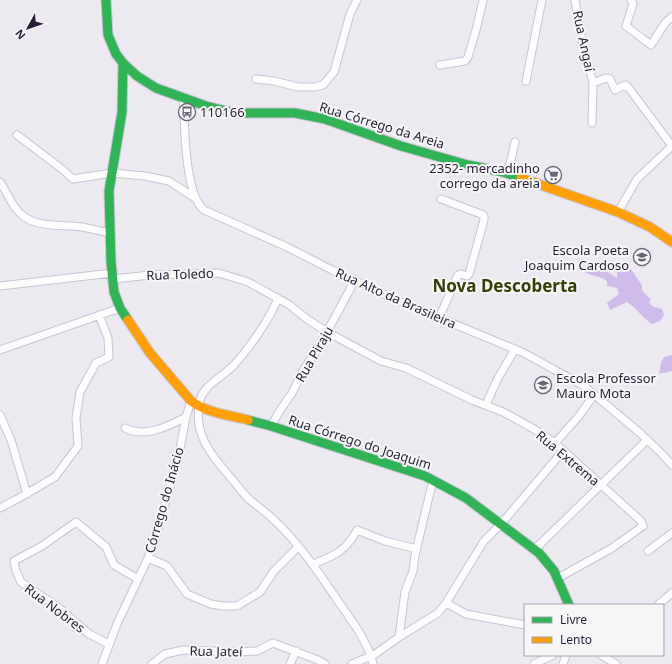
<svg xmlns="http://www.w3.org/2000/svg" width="672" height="664" viewBox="0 0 672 664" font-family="'Noto Sans',sans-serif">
  <rect width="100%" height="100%" fill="#eceaf0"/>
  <path fill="#d0bcec" d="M625,261L642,285V290L651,300L649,302L652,306L662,309L664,315L660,321L652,324C641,317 638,309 627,302L610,310L607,303L619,294L617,288L607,286V281C600,276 592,276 584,272L589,263L597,271H606L617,278V264Z
    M672,355V371L659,374L661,363L664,357Z"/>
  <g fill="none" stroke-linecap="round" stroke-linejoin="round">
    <g stroke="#c9c3d3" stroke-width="9">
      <path id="street" d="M575,0L582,40L593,83L592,123
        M631,0L633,4L626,26L651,45L665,23L672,17
        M440,65L465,61L468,57L476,30L483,0
        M256,79L274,81L298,87H315L323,85L334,72L350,14L357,0
        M526,81L542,0
        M593,83L606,78L610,79L615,90L625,85L628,87L672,146L637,179L618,212
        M183,98C185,125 184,193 204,210L287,247L332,270L401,302L524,353L584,386L640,433L660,452L672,465
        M17,135L62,169L73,179L112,173L145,176L169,181L195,198
        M508,173L515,142
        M0,182C7,192 11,205 20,213C35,229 63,224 82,227C92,229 101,231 110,233
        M112,279L151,275L219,273L248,282L288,304L307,319L327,332L381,361L406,368L472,400L503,412L534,429L555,443L641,521L643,526L612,548L558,578
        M0,286L112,273
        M278,298C270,319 248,350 233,366C222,377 204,385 200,400C192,433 211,455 231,478C237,485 242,493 249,499C257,506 266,512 274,520C299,543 319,573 338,601C351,620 368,641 373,664
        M439,318L458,275L461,274L467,276L469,274L484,220V216L481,214L441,199
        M0,350L120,308
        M486,405L497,380L515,349
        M0,415L11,440L27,494
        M271,426L281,409L292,393L304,369L320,345L355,280
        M125,428C145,438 167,427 186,417
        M555,443L579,416L594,395
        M0,508L19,498L55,477L78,446L76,418L80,392L96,363L109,357L108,338L99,315
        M534,550L647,440
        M648,551L672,533
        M148,558L167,566L187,594L211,604L223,606H237L260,592L274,571L298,547
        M313,564C334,556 346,551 357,530L385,541L417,549
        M446,603L466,614L525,625
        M658,605L672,593
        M399,637L438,613L446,603L484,541L501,524L563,451
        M109,644L89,634L59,608L21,582L16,571L14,561L42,546L76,522L106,547L114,565L138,579
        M601,655L616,664
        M371,657L399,637L405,592L413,571L415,555L433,480
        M102,664L117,624L148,558L155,540L179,454L186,417L191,401
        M152,664L165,654L183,650L238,652L257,651L273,643L318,660L325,664
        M290,664L296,651
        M352,664L371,656
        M534,664L553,655
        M563,664L566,655"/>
    </g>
    <g stroke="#c9c3d3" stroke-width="11">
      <path id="fast" d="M106,0L108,35L116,54L123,63L137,76L156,88L206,106L235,113H295L325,119L401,146L468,165L503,172L521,178
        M123,63L122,112L109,191L111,262L114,292L120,308L128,320
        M248,420L271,426L425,476L466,498L539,553L554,571L569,605"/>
    </g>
    <g stroke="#c9c3d3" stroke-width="11">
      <path id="slow" d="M521,178L618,212L650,227L672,242
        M128,320L150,353L191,401C207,413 229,415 248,420"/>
    </g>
    <use href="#street" stroke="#fcfcfd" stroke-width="7"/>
    <use href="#fast" stroke="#30b455" stroke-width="9"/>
    <use href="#slow" stroke="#ff9f0a" stroke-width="9"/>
  </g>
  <defs>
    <g id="bus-ring" transform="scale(0.9)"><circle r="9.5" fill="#f6f6f6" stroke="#6d6578" stroke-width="1.5"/><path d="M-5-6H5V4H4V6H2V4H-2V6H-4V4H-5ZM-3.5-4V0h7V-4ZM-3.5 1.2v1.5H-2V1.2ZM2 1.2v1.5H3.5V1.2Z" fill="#6d6578"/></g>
    <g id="supermarket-ring" transform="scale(0.9)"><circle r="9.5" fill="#f6f6f6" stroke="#6d6578" stroke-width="1.5"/><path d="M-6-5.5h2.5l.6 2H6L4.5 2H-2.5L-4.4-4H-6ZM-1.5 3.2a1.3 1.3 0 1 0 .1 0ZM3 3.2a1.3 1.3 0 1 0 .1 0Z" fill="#6d6578"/></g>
    <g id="school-ring" transform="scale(0.9)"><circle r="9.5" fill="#f6f6f6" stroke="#6d6578" stroke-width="1.5"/><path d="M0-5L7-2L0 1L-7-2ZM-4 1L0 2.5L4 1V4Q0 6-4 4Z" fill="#6d6578"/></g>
  </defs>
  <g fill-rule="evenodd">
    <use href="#bus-ring" x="187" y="112"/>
    <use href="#supermarket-ring" x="553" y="175"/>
    <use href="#school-ring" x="642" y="257"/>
    <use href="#school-ring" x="543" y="385"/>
  </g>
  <g text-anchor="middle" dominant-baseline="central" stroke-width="4" stroke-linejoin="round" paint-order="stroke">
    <g font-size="13" fill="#291e38" stroke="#f6f6f6">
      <text transform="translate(584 41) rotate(78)">Rua Angaí</text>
      <text transform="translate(382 125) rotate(17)">Rua Córrego da Areia</text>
      <text transform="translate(180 274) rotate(-2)">Rua Toledo</text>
      <text transform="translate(396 298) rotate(24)">Rua Alto da Brasileira</text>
      <text transform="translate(314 354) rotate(-60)">Rua Piraju</text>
      <text transform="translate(360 442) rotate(18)">Rua Córrego do Joaquim</text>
      <text transform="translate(568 458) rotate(40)">Rua Extrema</text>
      <text transform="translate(164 500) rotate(-74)">Córrego do Inácio</text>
      <text transform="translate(55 608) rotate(37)">Rua Nobres</text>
      <text transform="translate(216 651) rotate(1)">Rua Jateí</text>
    </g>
    <g font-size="13" fill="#291e38" stroke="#f6f6f6" text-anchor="start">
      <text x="200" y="112">110166</text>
      <text x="540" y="168" text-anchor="end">2352- mercadinho<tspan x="540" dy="15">corrego da areia</tspan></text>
      <text x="629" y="250" text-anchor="end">Escola Poeta<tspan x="629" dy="15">Joaquim Cardoso</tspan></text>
      <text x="556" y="378">Escola Professor<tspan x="556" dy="15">Mauro Mota</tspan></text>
    </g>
    <g font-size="17" font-weight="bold" fill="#324006" stroke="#f6f6f6">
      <text x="505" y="285">Nova Descoberta</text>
    </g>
  </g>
  <rect x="524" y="604" width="140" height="52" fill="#f6f6f6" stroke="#a4a0aa"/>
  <rect x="532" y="617" width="20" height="6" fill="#30b455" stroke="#a4a0aa"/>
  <text x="560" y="624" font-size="12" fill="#291e38">Livre</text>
  <rect x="532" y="637" width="20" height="6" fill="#ff9f0a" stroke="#a4a0aa"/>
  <text x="560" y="644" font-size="12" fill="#291e38">Lento</text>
  <g transform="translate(28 28) rotate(230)" stroke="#f6f6f6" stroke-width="3" paint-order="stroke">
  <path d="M0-3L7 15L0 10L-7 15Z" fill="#291e38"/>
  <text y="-6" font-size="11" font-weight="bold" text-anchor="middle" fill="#291e38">N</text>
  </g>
</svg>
